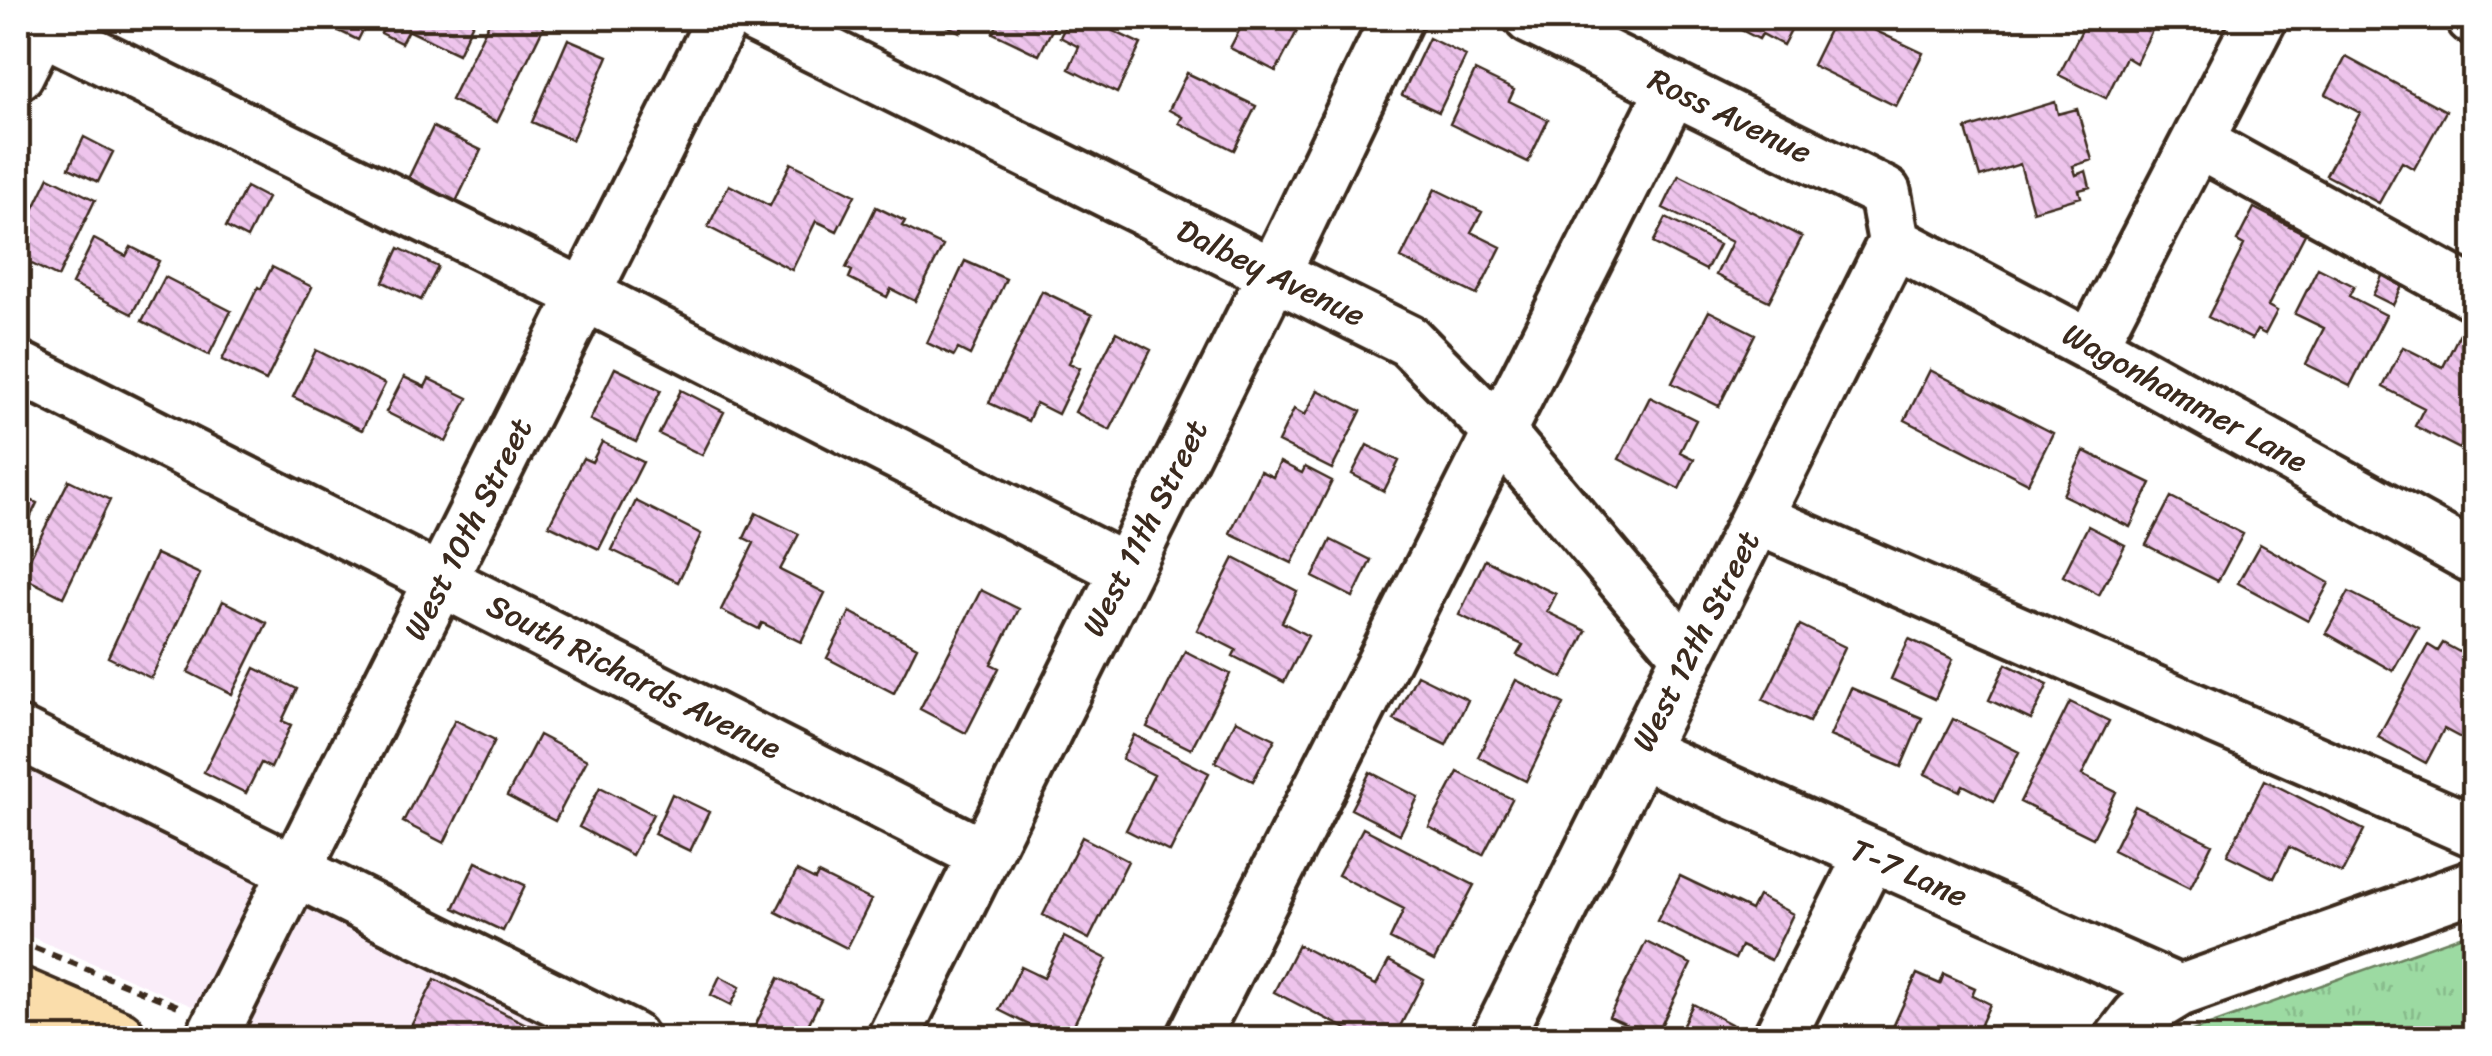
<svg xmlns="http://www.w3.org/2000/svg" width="2492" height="1056" viewBox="0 0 2492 1056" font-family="Sriracha,sans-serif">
  <defs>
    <pattern id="park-tufts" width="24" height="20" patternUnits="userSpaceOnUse" patternTransform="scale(2.5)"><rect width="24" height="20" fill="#9cdaa2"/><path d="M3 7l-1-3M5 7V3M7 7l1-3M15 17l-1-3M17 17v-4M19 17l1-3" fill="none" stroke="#87bb8b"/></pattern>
    <pattern id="building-back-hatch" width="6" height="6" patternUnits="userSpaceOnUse" patternTransform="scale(2.5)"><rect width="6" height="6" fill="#eec4ec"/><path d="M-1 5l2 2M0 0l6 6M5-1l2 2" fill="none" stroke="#cda9ca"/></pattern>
  </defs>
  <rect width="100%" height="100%" fill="#fff"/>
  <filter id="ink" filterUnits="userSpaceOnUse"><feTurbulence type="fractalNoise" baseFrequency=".01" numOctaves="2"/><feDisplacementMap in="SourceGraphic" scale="20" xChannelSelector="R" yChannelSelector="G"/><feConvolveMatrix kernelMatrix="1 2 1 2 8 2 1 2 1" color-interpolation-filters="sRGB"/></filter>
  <g filter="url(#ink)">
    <path fill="#faedf9" d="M18,713L665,1038H266L18,931Z"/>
    <path fill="url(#park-tufts)" stroke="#6c8260" stroke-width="2.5" d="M2474,931V1038H2179L2181,1035Z"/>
    <path fill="url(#building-back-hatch)" stroke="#3b2a1e" stroke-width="2.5" d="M312,18H369L358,40Z
      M388,18H475L458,54L408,30L401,43L381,33Z
      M491,18H532L545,24L497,122L451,100Z
      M931,18H967L960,32Z
      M1001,18H1058L1039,55L993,33Z
      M1070,18H1119L1113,31L1141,44L1117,93L1069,69L1079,47L1060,37Z
      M1246,18H1304L1276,71L1230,48Z
      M1718,18H1797L1783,45L1762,34L1759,39Z
      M1835,18H1849L1923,53L1896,106L1812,65Z
      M2088,18H2142L2155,24L2136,63L2126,57L2106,98L2059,75Z
      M1429,38L1466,56L1439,112L1402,95Z
      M568,39L608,56L572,140L532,122Z
      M2346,57L2446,111L2414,169L2402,162L2379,203L2326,175L2360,113L2326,94Z
      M1475,71L1514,90L1509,101L1548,120L1528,162L1450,124Z
      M1187,73L1256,106L1234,150L1179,123L1182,117L1169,110Z
      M2055,102L2058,114L2077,109L2092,160L2073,166L2076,175L2086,171L2090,187L2079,190L2081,197L2033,211L2020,164L1980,177L1966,129Z
      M433,127L481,150L453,208L405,185Z
      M84,137L113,152L98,182L69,168Z
      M791,163L855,195L837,231L816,221L792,270L708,227L729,185L770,206Z
      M1679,175L1802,237L1769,301L1716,275L1732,242L1663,208Z
      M49,177L95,200L58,277L18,257V241Z
      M246,187L267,198L247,238L226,227Z
      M1435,189L1482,212L1471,232L1501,247L1477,295L1401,258Z
      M876,207L905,221L902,226L943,246L915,301L891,289L887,297L849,278L852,271L846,268Z
      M2254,208L2305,234L2268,306L2277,311L2265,334L2257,330L2252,339L2208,317L2244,245L2237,241Z
      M1666,218L1719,245L1706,270L1653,243Z
      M94,239L126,256L131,247L159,261L132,314L72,284Z
      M399,248L438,267L421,300L383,282Z
      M965,261L1006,279L970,355L958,349L954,356L927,343Z
      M272,267L312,287L266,381L222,360L258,287L261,289Z
      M2318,268L2354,286L2349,296L2386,315L2350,386L2306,364L2324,328L2295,314Z
      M2383,274L2403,284L2393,305L2373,295Z
      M165,277L231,311L209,355L142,321Z
      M1042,291L1092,315L1069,363L1080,368L1058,414L1036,403L1028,421L989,403Z
      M1709,311L1755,334L1719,406L1672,383Z
      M2462,329L2474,335V419L2460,449L2415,426L2424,408L2383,387L2403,347L2443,367Z
      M1116,332L1151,350L1110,430L1075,412Z
      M316,350L385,384L362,430L293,397Z
      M615,368L661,390L636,442L590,420Z
      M1930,370L2053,433L2028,483L1905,420Z
      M404,377L425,387L429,379L468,398L446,442L386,412Z
      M681,390L724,412L702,455L659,434Z
      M1318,390L1361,411L1332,469L1278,442L1294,409L1305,415Z
      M1650,397L1696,420L1680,452L1694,459L1679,489L1619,459Z
      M602,442L643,462L599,549L549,525L583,458L592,462Z
      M1367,445L1399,461L1384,491L1352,474Z
      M2084,451L2151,483L2130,527L2063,495Z
      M1280,462L1302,473L1305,467L1332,481L1292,563L1230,533L1260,471L1273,477Z
      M69,480L110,500L63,597L21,576Z
      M18,494L37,503L18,543Z
      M2171,497L2243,534L2218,581L2146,545Z
      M636,501L701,534L678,582L612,550Z
      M756,513L799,534L780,570L825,593L801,642L762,623L759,629L721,610L754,543L744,538Z
      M2088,526L2125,545L2099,595L2063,576Z
      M1331,540L1371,560L1353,597L1313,577Z
      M2260,544L2329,583L2308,621L2238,583Z
      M156,554L200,574L151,678L108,657Z
      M1234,558L1297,591L1282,622L1308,636L1284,682L1233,656L1236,650L1197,630Z
      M1485,560L1556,594L1547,612L1586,631L1563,678L1517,655L1523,645L1459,615Z
      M981,590L1019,609L991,664L999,668L966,733L920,709Z
      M2349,592L2418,627L2393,671L2326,633Z
      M223,601L267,623L232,694L188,672Z
      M850,612L917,647L894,693L827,658Z
      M1800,625L1845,647L1809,722L1763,700Z
      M1909,639L1953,659L1935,699L1891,679Z
      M2443,643L2474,660V745L2444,729L2426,763L2378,737L2428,645L2438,651Z
      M1185,651L1230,674L1191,749L1147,727Z
      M2006,664L2048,684L2031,720L1989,700Z
      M255,668L297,689L282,721L291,725L271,768L261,763L246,793L204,772Z
      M1417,675L1468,700L1446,745L1394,720Z
      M1516,680L1564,704L1526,781L1478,757Z
      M1851,688L1922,718L1901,767L1830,736Z
      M2070,702L2109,721L2082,775L2116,792L2093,838L2020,802Z
      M1953,719L2019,752L1994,801L1963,785L1960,791L1925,774Z
      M455,720L495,740L444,843L403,822Z
      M1236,720L1275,739L1253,781L1215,762Z
      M539,735L587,760L555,821L507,796Z
      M1134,735L1209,773L1170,852L1126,830L1154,775L1122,759Z
      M1370,772L1418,797L1400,834L1351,809Z
      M1458,772L1512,799L1483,855L1429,827Z
      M2265,780L2364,830L2342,873L2289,847L2274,878L2227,855Z
      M600,787L653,814L632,855L579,827Z
      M672,794L709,812L690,851L654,834Z
      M2135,806L2212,844L2190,888L2113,850Z
      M1363,828L1474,885L1434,961L1390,939L1404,909L1338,875Z
      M1082,837L1128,861L1089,939L1043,915Z
      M476,862L525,885L503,931L454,908Z
      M797,871L815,880L818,874L871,900L847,948L776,912Z
      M1680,876L1751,910L1758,896L1793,914L1771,960L1741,946L1735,959L1657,921Z
      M1064,937L1107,959L1067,1038H1055L999,1010L1021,967L1044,978Z
      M1646,942L1691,964L1655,1038L1609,1017Z
      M1298,945L1376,985L1389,961L1424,980L1394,1038H1364L1274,992Z
      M1917,974L1940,984L1944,974L1975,988L1972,995L1990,1004L1975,1038H1888Z
      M720,976L740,987L731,1005L711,995Z
      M779,978L821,999L805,1031L814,1036L813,1038H745L747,1035L750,1036Z
      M435,979L544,1033L541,1038H405Z
      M1693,1004L1731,1024L1724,1038H1676Z"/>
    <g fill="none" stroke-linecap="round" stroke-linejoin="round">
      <g stroke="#3b2a1e" stroke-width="58">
        <path id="minor" d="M20,18L585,295L1124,569
          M757,18L1409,341L1499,432L1687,655
          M1530,18L1885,193L1894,242
          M2472,18L2474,19
          M18,74L46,18
          M2197,142L2474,294
          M1894,242L2091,346L2474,558
          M2091,346L2261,18
          M18,367L982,854
          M1758,519L2474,831
          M18,733L632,1038
          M1640,752L2179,991
          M211,1038L723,18
          M893,1038L1294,233L1397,18
          M1193,1038L1673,88
          M1497,1038L1894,242
          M1779,1038L1870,856
          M2121,1038L2138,1016L2179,991L2474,886"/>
      </g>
      <g stroke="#3b2a1e" stroke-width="62">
        <path id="major" d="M18,995L118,1038"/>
      </g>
      <path stroke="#3b2a1e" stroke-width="6" stroke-dasharray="10 8" stroke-linecap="butt" d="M18,941L178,1006"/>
      <use href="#minor" stroke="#fff" stroke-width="50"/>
      <use href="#major" stroke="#faddab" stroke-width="55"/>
    </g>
  </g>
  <g text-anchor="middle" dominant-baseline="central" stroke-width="8" stroke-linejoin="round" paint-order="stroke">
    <g font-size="32" fill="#3b2a1e" stroke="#fff">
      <text transform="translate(1730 116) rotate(26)">Ross Avenue</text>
      <text transform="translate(1271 273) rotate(26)">Dalbey Avenue</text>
      <text transform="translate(2185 398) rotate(29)">Wagonhammer Lane</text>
      <text transform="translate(1145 528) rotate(-63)">West 11th Street</text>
      <text transform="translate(468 529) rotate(-63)">West 10th Street</text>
      <text transform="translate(1696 641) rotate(-63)">West 12th Street</text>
      <text transform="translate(634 677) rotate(27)">South Richards Avenue</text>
      <text transform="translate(1909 873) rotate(24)">T-7 Lane</text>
    </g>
  </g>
  <rect width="2492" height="1056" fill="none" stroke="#fff" stroke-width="60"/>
  <rect x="30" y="30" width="2432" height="996" fill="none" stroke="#3b2a1e" stroke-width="4" filter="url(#ink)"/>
</svg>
